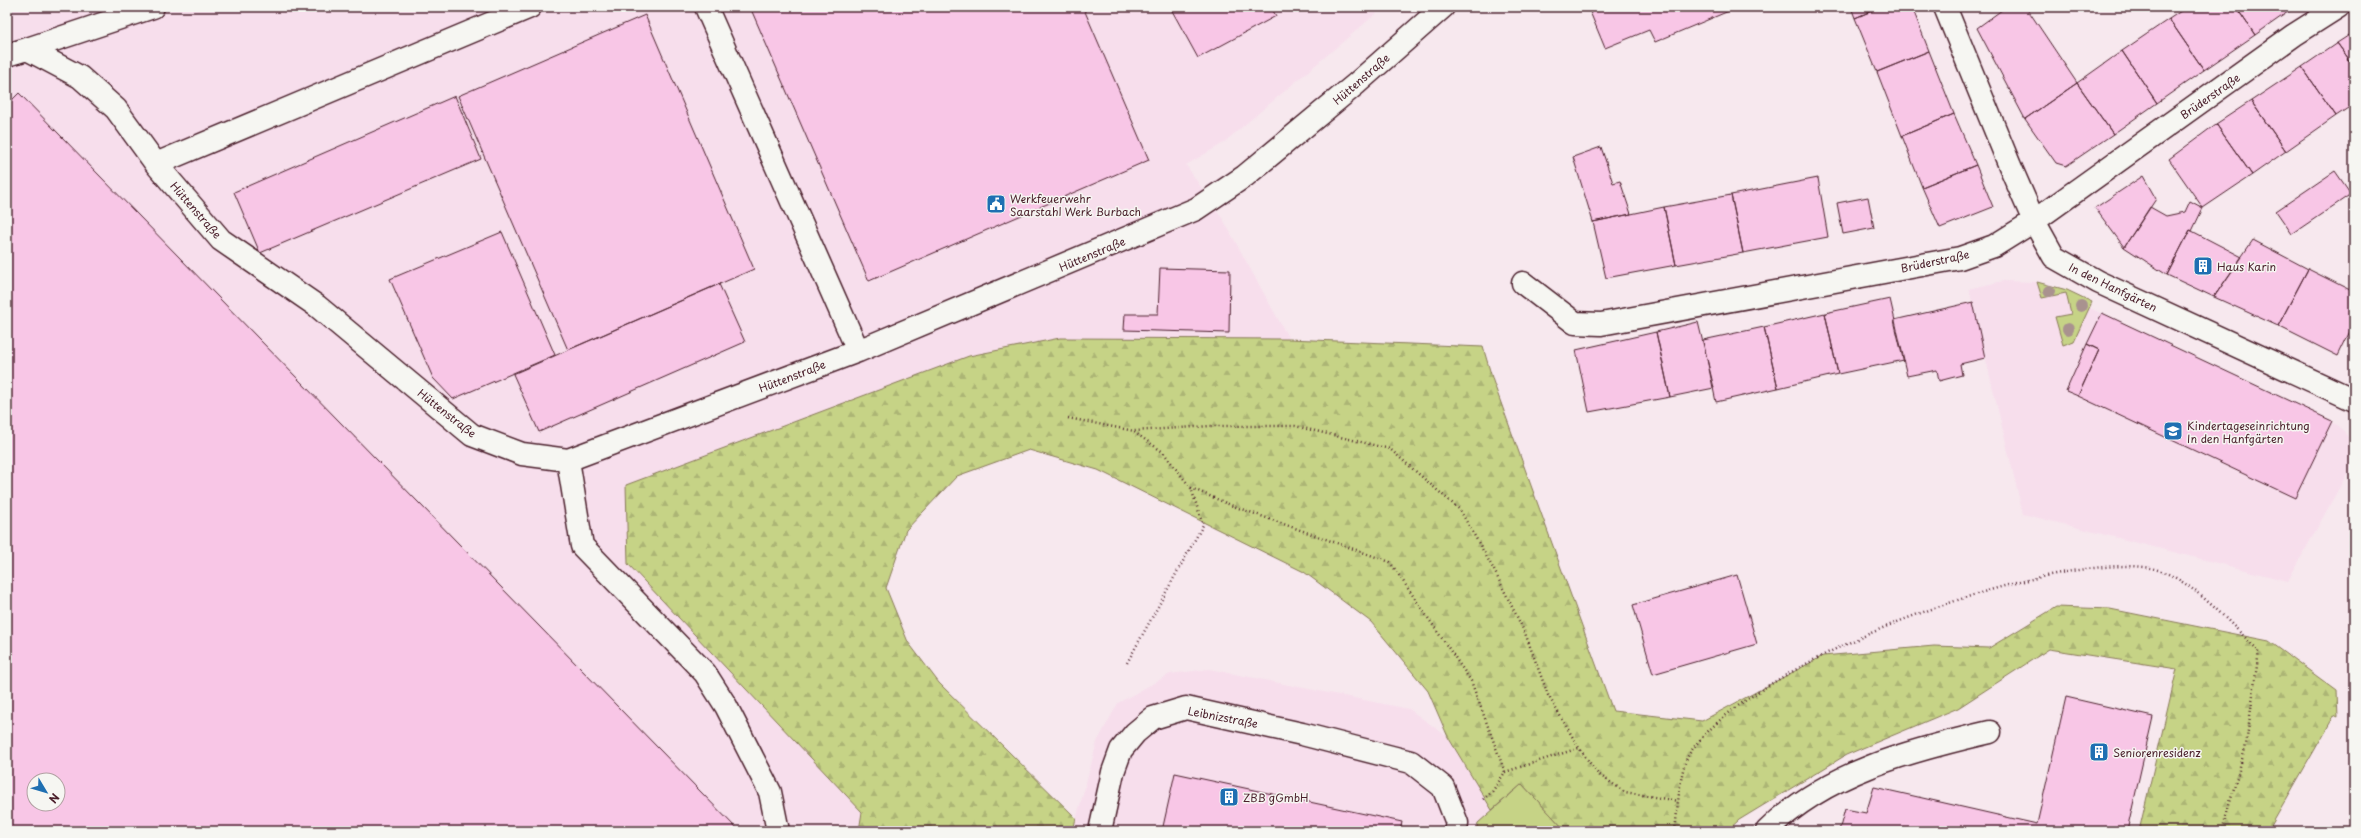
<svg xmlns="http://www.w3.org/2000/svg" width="2361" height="838" viewBox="0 0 2361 838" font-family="'Playpen Sans',sans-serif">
  <defs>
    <pattern id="forest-firs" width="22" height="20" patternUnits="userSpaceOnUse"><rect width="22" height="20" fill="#c6d386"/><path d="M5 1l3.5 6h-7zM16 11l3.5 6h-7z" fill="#acb574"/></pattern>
  </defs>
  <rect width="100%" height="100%" fill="#f7e8ee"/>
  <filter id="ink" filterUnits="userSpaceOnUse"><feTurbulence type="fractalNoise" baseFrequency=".025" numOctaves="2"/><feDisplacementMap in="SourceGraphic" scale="8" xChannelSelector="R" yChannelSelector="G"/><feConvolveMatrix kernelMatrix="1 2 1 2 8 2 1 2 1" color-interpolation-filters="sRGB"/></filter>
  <g filter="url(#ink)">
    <path fill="#f7deec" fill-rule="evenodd" d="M7,7H1384L1222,144L1186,165L1224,221L1289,339L1060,338L626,485L862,812L873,831H7ZM34,780H58V804H34Z
      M2003,281L2037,282L2067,290L2092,302L2090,308L2337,425L2354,443V461L2288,581L2023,514L1969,289Z
      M1209,669L1409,709L1448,737L1492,810L1522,784L1567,831H1073L1097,742L1118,703L1170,674Z"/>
    <path fill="#c6d386" stroke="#887958" d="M2037,282L2067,290L2092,302L2074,341L2063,345L2055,317L2071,314L2066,293L2042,298Z
      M1522,784L1566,831H1476L1478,823Z"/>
    <path fill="url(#forest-firs)" stroke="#887958" d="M1060,338L1289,339L1483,347L1493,381L1613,711L1702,721L1823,656L1934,646L1989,648L2056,607L2110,609L2269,641L2337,691L2338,718L2334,716L2271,826L2282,831H2139L2177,669L2049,649L1958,708L1846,755L1739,820L1727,831H1566L1522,784L1492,810L1448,737L1428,691L1371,622L1304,572L1098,470L1029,450L957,476L906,530L886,588L908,642L939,683L1076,818L1073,831H859L862,812L628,564L626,485L969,356Z"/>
    <path fill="#f8c6e6" stroke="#4a1f2b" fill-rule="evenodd" d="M750,7H1083L1149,160L869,281Z
      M1170,7H1271L1276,16L1198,58Z
      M1588,7H1736V8L1655,42L1649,30L1605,48Z
      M1851,7H1881L1855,18Z
      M1881,7H1912L1929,51L1877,72L1855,18Z
      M2006,7H2026L2077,83L2025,119L1977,28Z
      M2187,7H2236L2255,35L2204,70L2169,19Z
      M2236,7H2295L2255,35Z
      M645,15L754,269L568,350L458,96Z
      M2169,19L2204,70L2157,103L2122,51Z
      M2354,32V66L2337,43Z
      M2337,43L2354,66V104L2336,116L2302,67Z
      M1929,51L1954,114L1902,136L1877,72Z
      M2122,51L2157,103L2113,134L2077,83Z
      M2302,67L2336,116L2286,151L2251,101Z
      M2077,83L2113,134L2066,166L2056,163L2025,119Z
      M19,93L739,831H7V105ZM34,780H58V804H34Z
      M455,96L481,159L260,253L234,192Z
      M2251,101L2286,151L2252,175L2216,124Z
      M1954,114L1976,165L1922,187L1902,136Z
      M2216,124L2252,175L2203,208L2169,159Z
      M1601,147L1613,183L1620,181L1631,214L1593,222L1573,157Z
      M1976,165L1993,207L1940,228L1922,187Z
      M2335,171L2351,194L2292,234L2276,211Z
      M2143,176L2156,199L2124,247L2095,208Z
      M1818,178L1828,237L1743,253L1731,195Z
      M1731,195L1743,253L1676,265L1664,207Z
      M1868,197L1874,228L1843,234L1837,203Z
      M2190,201L2203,208L2192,231L2190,230L2167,275L2124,247L2150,207L2166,216L2185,212Z
      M1664,207L1676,265L1606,278L1593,222Z
      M2190,230L2242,257L2214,297L2167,275Z
      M502,232L555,355L453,399L433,378L390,279Z
      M2253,240L2308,269L2278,326L2214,297Z
      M1160,268L1230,270L1229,333L1124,330L1125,314H1158Z
      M2308,269L2354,292V323L2338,356L2278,326Z
      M719,284L745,342L539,432L513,374Z
      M1890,299L1904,360L1838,374L1825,313Z
      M1973,302L1985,358L1960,364L1962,375L1939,381L1937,370L1907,376L1894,320Z
      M1825,313L1838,374L1778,388L1764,327Z
      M2102,313L2332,421L2295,498L2078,396L2099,350L2087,344Z
      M1698,322L1714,388L1670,397L1656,332Z
      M1764,327L1778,388L1716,402L1703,340Z
      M1656,332L1670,397L1589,412L1576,350Z
      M2087,344L2099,350L2078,396L2066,391Z
      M1737,575L1757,644L1653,674L1633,605Z
      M2066,697L2153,717L2127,831H1839L1845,809L1866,813L1874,787L2037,824Z
      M1175,773L1402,822L1400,831H1162Z"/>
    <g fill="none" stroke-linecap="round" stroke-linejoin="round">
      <g stroke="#4a1f2b" stroke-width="25">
        <path id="minor" d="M706,7L858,351
          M1945,7L2010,166L2034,221L2054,257L2098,282L2354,400
          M27,49L153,7
          M7,55L27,49L80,77L116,109L156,164L530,7
          M156,164L221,240L317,306L472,435L522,454L568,460L858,351L1196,209L1245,176L1356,84L1443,7
          M1523,283L1575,323L1601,324L1960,258L1994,246L2034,221L2294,35L2338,7
          M568,460L582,546L705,673L726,706L770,792L778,831
          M1100,831L1113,772L1121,750L1135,733L1153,718L1186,708L1302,734L1411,762L1443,787L1457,823L1455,831
          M1767,831C1826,772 1912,750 1990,732"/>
      </g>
      <path stroke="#4a1f2b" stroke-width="2.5" stroke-dasharray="1 3" stroke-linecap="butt" d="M1068,418L1134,431L1210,426H1295L1390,449L1460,510L1494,570L1525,633L1548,695L1579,748L1598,774L1625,792L1678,801
        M1191,488L1233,506L1390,562L1471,681L1505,772L1492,792L1481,801
        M1127,663L1203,525L1191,488L1163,452L1134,432
        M1505,772L1579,748
        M1675,831C1677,814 1680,769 1688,756C1743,664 2046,550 2150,568C2189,575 2230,624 2259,651L2246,745L2222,831"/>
      <use href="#minor" stroke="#f6f6f2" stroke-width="22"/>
    </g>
    <g fill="#a9928f">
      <circle cx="2049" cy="291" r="6"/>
      <circle cx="2081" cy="306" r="6"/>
      <circle cx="2068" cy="329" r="6"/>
    </g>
  </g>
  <defs>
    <g id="civic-square" transform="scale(1)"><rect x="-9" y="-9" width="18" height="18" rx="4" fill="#1f6fb2" stroke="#f6f6f2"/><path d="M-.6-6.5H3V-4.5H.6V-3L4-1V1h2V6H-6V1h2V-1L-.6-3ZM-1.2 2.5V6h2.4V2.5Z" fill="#fff"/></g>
    <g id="building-square" transform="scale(1)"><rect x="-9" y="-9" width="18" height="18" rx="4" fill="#1f6fb2" stroke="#f6f6f2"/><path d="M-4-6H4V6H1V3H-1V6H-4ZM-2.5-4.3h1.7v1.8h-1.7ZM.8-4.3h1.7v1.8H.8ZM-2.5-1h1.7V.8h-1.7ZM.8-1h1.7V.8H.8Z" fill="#fff"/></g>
    <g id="school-square" transform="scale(1)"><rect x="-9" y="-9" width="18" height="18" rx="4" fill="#1f6fb2" stroke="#f6f6f2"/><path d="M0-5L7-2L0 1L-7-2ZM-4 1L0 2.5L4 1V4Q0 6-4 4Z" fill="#fff"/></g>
  </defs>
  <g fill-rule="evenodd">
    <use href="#civic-square" x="996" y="204"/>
    <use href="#building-square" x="2203" y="266"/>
    <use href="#school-square" x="2173" y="431"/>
    <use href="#building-square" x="2099" y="752"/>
    <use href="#building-square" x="1229" y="797"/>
  </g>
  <g text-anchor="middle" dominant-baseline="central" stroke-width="3" stroke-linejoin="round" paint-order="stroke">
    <g font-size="11" fill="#4a1f2b" stroke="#f6f6f2">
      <text transform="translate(1361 79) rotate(-41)">Hüttenstraße</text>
      <text transform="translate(2210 96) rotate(-35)">Brüderstraße</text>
      <text transform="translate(196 210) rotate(49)">Hüttenstraße</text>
      <text transform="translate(1092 254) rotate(-23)">Hüttenstraße</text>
      <text transform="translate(1935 261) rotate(-12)">Brüderstraße</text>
      <text transform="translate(2113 287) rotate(26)">In den Hanfgärten</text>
      <text transform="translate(792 376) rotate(-21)">Hüttenstraße</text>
      <text transform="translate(447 413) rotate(38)">Hüttenstraße</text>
      <text transform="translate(1223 717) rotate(11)">Leibnizstraße</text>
    </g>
    <g font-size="11" fill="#4a1f2b" stroke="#f6f6f2" text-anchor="start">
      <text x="1010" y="198">Werkfeuerwehr<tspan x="1010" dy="13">Saarstahl Werk Burbach</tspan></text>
      <text x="2217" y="266">Haus Karin</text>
      <text x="2187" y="425">Kindertageseinrichtung<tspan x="2187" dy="13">In den Hanfgärten</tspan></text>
      <text x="2113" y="752">Seniorenresidenz</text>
      <text x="1243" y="797">ZBB gGmbH</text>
    </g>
  </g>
  <rect width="2361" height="838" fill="none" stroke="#f6f6f2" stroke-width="24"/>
  <rect x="12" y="12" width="2337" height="814" fill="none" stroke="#4a1f2b" stroke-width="1.5" filter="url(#ink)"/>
  <g transform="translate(46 792) rotate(128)"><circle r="19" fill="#f6f6f2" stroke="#b1a0a2"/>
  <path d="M0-3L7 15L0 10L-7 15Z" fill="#1f6fb2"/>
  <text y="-6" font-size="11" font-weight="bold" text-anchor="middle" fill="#4a1f2b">N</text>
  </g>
</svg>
